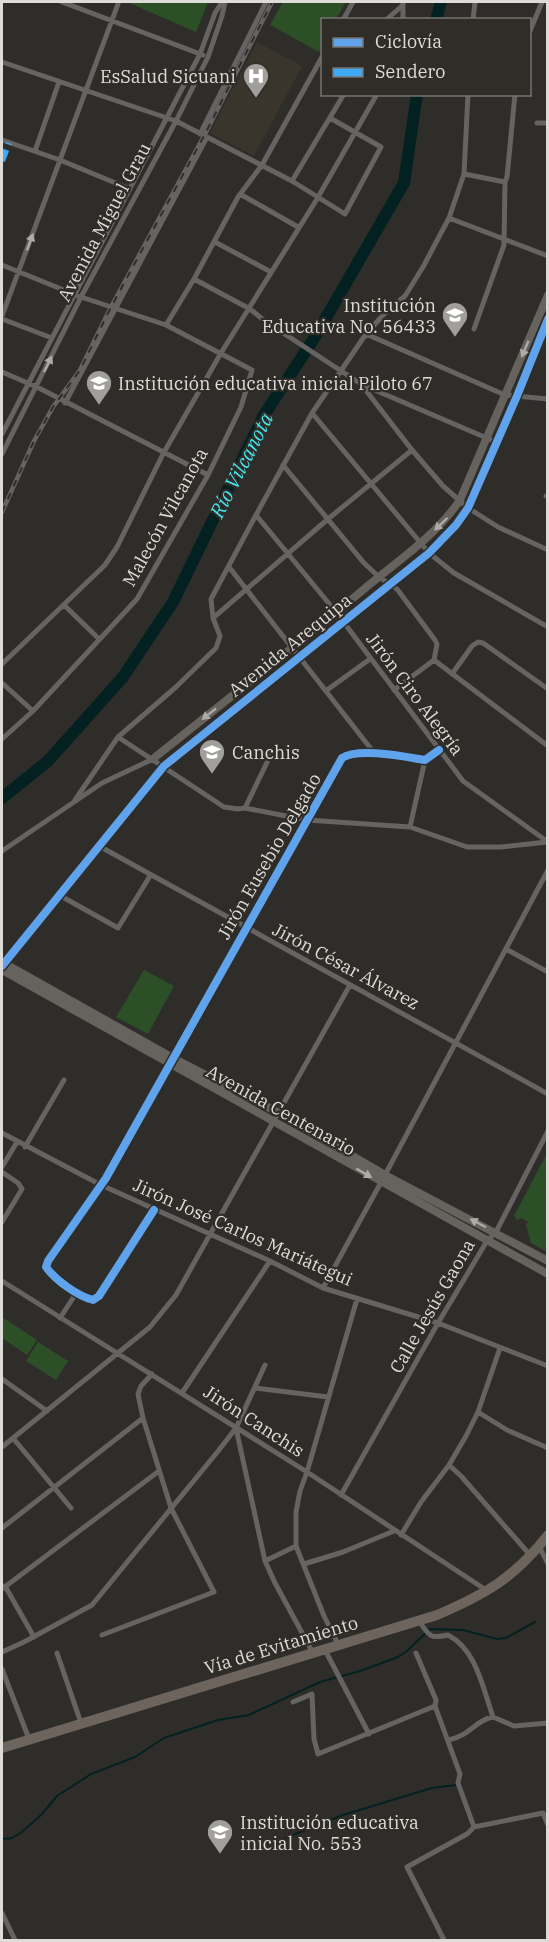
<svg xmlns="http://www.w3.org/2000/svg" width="549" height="1942" viewBox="0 0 549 1942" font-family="'IBM Plex Serif',serif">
  <rect width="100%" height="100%" fill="#2f2d2a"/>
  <path fill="#39352c" d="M257,42L302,66L254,156L210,133Z"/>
  <path fill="#2d4f28" d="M127,2H208L196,32Z
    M283,2H346L336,19L322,20V45L319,52L270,25Z
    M144,970L174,986L148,1034L116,1017Z
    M547,1153V1252L531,1243L526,1225L528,1222L521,1218L517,1220L514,1216Z
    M2,1317L37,1340L27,1355L2,1338Z
    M38,1342L68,1361L56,1380L26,1361Z"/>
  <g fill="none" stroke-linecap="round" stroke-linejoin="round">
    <path stroke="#042122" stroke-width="2" d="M2,1839L12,1838L22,1832L41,1815L57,1796L91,1774L135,1757L164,1738L218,1720L249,1715L320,1682L360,1671L398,1657L407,1651L430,1629L463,1630L497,1639L506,1638L535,1622
      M268,1845L343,1815L432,1788L456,1785"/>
    <path stroke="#042122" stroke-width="12" d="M436,20L441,2
      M2,798L48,761L123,677L173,602L264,415L313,340L404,183L417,94"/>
    <path stroke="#656463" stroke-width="5" d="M62,2L203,55
      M403,2V20
      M343,20L353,2
      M386,20L403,5
      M473,20L475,2
      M530,31L542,2
      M2,62L176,121L292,181L345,214L381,147L330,118
      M537,123H548
      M200,134L266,2
      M2,140L60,160L130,189
      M35,151L59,82
      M464,174L505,182
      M292,181L344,94
      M240,194L298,227
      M449,218L548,256
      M215,242L271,272
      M2,265L81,297L166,325L252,370L241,407L208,475L137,599L33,711L2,739
      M194,279L250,309L265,321L361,384L412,450L443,486L468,508L498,527L548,550
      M2,316L118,4
      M2,319L52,338
      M166,325L194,279L238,197L262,165L322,57
      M474,329L504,245L505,182L507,177L515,94
      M366,334L505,395L548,399
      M2,372L37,387L208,475
      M363,385L496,442
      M65,403L207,137
      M312,413L429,553L454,573L548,627
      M2,434L200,54L215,13L222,2
      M2,454L81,297L176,121L208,57L222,16L225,2
      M283,465L364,563L379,577L397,589L435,640L437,644L434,660
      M546,496L548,497
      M256,515L336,612L463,781L548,842
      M229,567L375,754
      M64,605L99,639
      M213,618L328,519L412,450
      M434,660L548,746
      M2,664L105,565L117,547L163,454L221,353L317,199L377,94
      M452,674L472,646L478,642L483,643L548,689
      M2,683L33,711
      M327,690L370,659
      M394,690L434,660
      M118,737L224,807L238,809L245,808L307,820L410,827L467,847H501L547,842
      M75,800L118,737L176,687L216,648L220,636L213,618L211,599L256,515L312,413L366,334L384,314L405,296L423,267L449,218L464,174L468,94
      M245,808L273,750
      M410,827L425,760
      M99,846L548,1094
      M2,851L102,783L153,759
      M59,895L118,928L150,876
      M506,949L548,972
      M3,964L164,766
      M2,1133L101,1185L270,1261L323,1288L438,1323L548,1366
      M25,1147L64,1080
      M2,1167L17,1142
      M2,1172L18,1183L22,1189L2,1222
      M154,1210L99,1296L93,1300C78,1296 56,1281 46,1267L48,1261L106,1178L342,758C358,747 406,757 425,760L439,750
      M2,1281L307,1472L486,1590
      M323,1288L385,1175L548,870
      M60,1318L77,1292
      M2,1379L47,1411
      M255,1388L328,1397
      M182,1393L270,1261
      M478,1412L507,1430L548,1448
      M236,1428L265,1561L275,1583L313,1653
      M13,1438L71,1508
      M2,1447L150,1327L176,1295L350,985
      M449,1465L461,1476L530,1555
      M341,1495L438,1323L487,1241L496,1232L548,1131
      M2,1528L143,1418
      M401,1535L421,1502L449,1465L466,1436L478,1412L500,1348
      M539,1546L548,1564
      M265,1561L296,1546
      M304,1564L343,1552L394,1531
      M5,1586L34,1637
      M2,1589L159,1471
      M419,1621C429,1636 430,1639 448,1635C477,1650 483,1689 493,1717
      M102,1635L214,1592L171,1508L143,1418L138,1394L141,1386L152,1374
      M338,1644L324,1616L296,1546V1512L300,1491L307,1472L357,1299
      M325,1650L369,1734
      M2,1652L24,1642L92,1605L219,1450L236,1428L265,1365
      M57,1653L81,1723
      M2,1669L29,1739
      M293,1702L312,1694L314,1739L318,1754L435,1706L436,1700L416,1653
      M435,1706L460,1774L458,1783L474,1827L467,1834L407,1867L444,1940
      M449,1740C471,1735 474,1721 493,1717L514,1726L548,1723
      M474,1827L543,1813L548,1825
      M2,1913L15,1940"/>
    <path stroke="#66625d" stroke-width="8" d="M153,759C223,703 294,647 363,590C396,562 435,537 460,500L548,295
      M164,766L429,553L456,525L468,508L517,396L548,319
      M2,962L173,1058L279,1113L385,1175L548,1261
      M2,970L548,1274"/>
    <path stroke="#6d645d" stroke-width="10" d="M2,1748L437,1615C486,1594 514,1578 548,1535"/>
    <g stroke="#666463" stroke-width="4.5">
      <path id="rail" d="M2,512L34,441L53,407L80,370L111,307L204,136L272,2"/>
    </g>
    <use href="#rail" stroke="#302d29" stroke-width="2" stroke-dasharray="7" stroke-linecap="butt"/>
    <path stroke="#3fa9f5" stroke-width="6" stroke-dasharray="12 6" stroke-linecap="butt" d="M2,161L9,143"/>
    <g stroke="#302d29" stroke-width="11">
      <path id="cycleway" d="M2,966L164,766L429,553L456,525L468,508L517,396L548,319
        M154,1210L99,1296L93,1300C78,1296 56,1281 46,1267L48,1261L106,1178L342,758C358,747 406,757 425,760L439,750"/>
    </g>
    <use href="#cycleway" stroke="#60a3ed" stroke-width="8"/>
  </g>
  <defs><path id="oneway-solid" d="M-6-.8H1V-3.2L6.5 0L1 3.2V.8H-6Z" transform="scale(1.5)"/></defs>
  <g fill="#aeacaa">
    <use href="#oneway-solid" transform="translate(30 242) rotate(-70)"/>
    <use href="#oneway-solid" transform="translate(48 364) rotate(-64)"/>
  </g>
  <g fill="#aeaba7">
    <use href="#oneway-solid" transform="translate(525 349) rotate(113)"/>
    <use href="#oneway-solid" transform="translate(441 524) rotate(136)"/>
    <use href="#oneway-solid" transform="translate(209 714) rotate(142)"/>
    <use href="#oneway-solid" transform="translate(364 1173) rotate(30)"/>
    <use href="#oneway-solid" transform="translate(478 1223) rotate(-152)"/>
  </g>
  <defs>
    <g id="hospital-pin" transform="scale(1.35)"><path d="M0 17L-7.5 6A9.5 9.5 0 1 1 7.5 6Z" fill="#a19f9c" stroke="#302d29"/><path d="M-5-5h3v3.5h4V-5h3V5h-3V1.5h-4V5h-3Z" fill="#fff"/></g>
    <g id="school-pin" transform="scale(1.35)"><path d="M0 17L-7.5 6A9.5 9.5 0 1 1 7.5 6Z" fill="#a19f9c" stroke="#302d29"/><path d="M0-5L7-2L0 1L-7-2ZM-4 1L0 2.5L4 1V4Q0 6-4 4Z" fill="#fff"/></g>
  </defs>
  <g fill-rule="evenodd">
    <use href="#hospital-pin" x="256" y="76"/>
    <use href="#school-pin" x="455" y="315"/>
    <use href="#school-pin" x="99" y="383"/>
    <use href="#school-pin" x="212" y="752"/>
    <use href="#school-pin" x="220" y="1832"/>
  </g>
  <g text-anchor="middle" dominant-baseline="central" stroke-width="4.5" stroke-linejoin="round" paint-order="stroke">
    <g font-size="18" fill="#dedcd9" stroke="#302d29" text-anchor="start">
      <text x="236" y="76" text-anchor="end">EsSalud Sicuani</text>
      <text x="436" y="305" text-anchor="end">Institución<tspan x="436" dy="21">Educativa No. 56433</tspan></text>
      <text x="118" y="383">Institución educativa inicial Piloto 67</text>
      <text x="232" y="752">Canchis</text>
      <text x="240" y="1822">Institución educativa<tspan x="240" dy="21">inicial No. 553</tspan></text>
    </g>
    <g font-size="18" fill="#dedcd9" stroke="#302d29">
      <text transform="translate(104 222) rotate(-62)">Avenida Miguel Grau</text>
      <text transform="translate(165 517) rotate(-61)">Malecón Vilcanota</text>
      <text transform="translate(290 645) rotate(-39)">Avenida Arequipa</text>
      <text transform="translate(415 694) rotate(53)">Jirón Ciro Alegría</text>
      <text transform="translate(269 856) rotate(-60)">Jirón Eusebio Delgado</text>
      <text transform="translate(346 966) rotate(28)">Jirón César Álvarez</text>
      <text transform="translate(281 1110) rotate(29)">Avenida Centenario</text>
      <text transform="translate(243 1232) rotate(24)">Jirón José Carlos Mariátegui</text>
      <text transform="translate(432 1306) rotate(-60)">Calle Jesús Gaona</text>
      <text transform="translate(254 1421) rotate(33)">Jirón Canchis</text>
      <text transform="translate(281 1645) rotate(-17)">Vía de Evitamiento</text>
    </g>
    <g font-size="20" font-style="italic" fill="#43e6ee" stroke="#302d29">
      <text transform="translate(241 465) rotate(-63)">Río Vilcanota</text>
    </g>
  </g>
  <rect width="549" height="1942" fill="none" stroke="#dedcd9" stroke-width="6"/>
  <rect x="321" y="18" width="210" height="78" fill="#302d29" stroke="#76736f" stroke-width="1.5"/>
  <rect x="333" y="38" width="30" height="9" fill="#60a3ed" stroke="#76736f" stroke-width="1.5"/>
  <text x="375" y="48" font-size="18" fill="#dedcd9">Ciclovía</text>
  <rect x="333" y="68" width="30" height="9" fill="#3fa9f5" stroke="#76736f" stroke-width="1.5"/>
  <text x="375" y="78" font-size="18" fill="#dedcd9">Sendero</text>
</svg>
